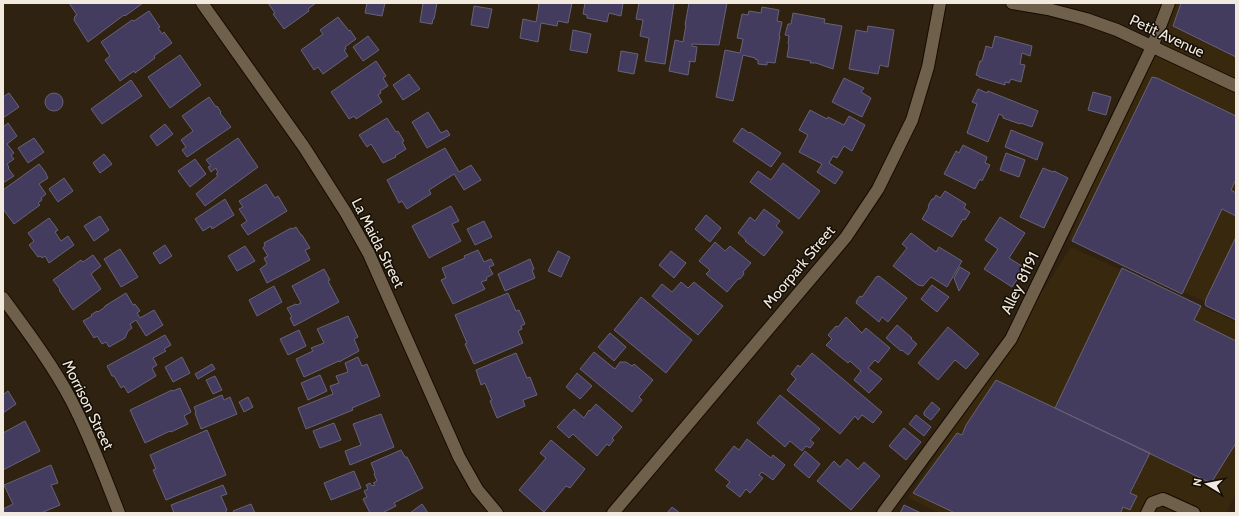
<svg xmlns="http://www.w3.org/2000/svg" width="1239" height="516" viewBox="0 0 1239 516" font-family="Cabin,sans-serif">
  <rect width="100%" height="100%" fill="#2f2210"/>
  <path fill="#38280e" d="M1163,3H1236V316L1069,240Z
    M1071,247L1236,322V493L1226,513H940L908,498Z"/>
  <path fill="#443c5e" stroke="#676279" d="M69,3H143L125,16L124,15L88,42L74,20L75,16L77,15Z
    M268,3H316L308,9L309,11L284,29L273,14L275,13Z
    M367,3H385L382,16L365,13Z
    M423,3H437L434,19H433L432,24L420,22Z
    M534,3H572L568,23L558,21L557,26L541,23L538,42L520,38L523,19L536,22L539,4Z
    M585,3H623L621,16L609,13L607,22L587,18V15L583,14Z
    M639,3H674L665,64L645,61L649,38L640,36L643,20L636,19Z
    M689,3H727L719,45L692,44V46L697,47L695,62L689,61V62H690L688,75L669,71L675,40L683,42L686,25H685Z
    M1181,3H1236V57L1173,26Z
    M474,6L492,9L488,28L471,25Z
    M762,7L779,10L777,21L782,22L779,36H780L775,63L767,62V65L758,64V60L755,59V58L743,55L733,101L716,97L725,50L740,53L743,39L737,38L742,14L748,15L749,11L761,13Z
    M149,11L160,27L158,28L162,34L164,32L172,43L154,56L155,58L135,73L134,71L120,81L105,60L110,56L101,42L132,20L134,21Z
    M793,13L825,19L824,23L842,26L833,69L816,63H810L811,61L787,57L789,45L788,44L789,36L785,35L788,24H791Z
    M338,17L349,31L350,30L356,39L345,47L346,49L344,50L348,56L323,74L318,67L314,70L301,50L323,34L320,30Z
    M868,26L894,30L888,67L880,65L878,74L849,69L856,30L867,32Z
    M573,30L591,34L587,53L570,50Z
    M368,36L379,50L363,61L353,47Z
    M995,36L1032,46L1030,56L1022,53L1020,64L1025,65L1021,82L1011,79L1009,83L1005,82V85L979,77V76L976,75L980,61H982L986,46L992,48Z
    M621,51L638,54L634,74L618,71Z
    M180,55L201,85L170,108L148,77Z
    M376,61L386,76L383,78L388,86L380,91L381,93L378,95L382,102L356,119L354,116L349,119L331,92Z
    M409,74L420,89L403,100L393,85Z
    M1152,77L1157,78L1236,116V179L1231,190L1236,193V216L1222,209L1182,294L1072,241Z
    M844,78L864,88L861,92L871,98L862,117L832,102Z
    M131,80L142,96L102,124L91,109Z
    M978,89L987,93L988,91L1038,111L1032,127L1021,123L1020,124L1003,118V116L999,114L988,142L967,133L977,104L972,102Z
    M1093,92L1111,97L1106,115L1088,110Z
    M9,93L19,107L3,118V97Z
    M45 102a9 9 0 1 1 18 0a9 9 0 1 1-18 0Z
    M209,97L216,107L217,106L221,112L220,113L231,127L187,157L182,150L186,147L181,140L193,131L182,116Z
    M810,110L827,119L828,117L844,125L849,116L865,125L852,151L844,146L837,158L833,156L829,163L843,172L835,184L817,172L822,164L799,152L808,135L799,130Z
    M428,112L441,133L447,130L450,135L427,148L412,122Z
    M387,118L396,132L398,131L404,141L402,142L406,149L395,156L396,157L383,163L371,144L367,147L359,135Z
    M8,123L17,136L7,144L14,153L11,155L14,159L7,164L9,167L8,168L14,176L3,183V127Z
    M165,124L173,134L157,146L150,136Z
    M742,128L749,133L750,132L781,153L771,167L733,141Z
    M1011,130L1043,143L1037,160L1005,147Z
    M34,138L44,152L28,163L18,148Z
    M238,138L258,167L205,206L196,194L218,176L216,174L218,173L216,168L211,172L208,167L211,166L206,160Z
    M963,145L987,157L985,163L990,165L982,181L980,179L975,189L944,174L956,151L959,153Z
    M445,148L459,172L471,165L481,180L464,190L454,174L429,190L431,194L407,209L402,201L399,203L387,180Z
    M1006,153L1025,160L1019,177L1000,170Z
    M104,154L112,164L100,173L93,163Z
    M195,159L206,174L190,187L178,171Z
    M783,163L820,191L799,219L750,182L758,171L771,180Z
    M39,164L46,173V174L48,178L39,184L46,194L41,198L42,200L38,203L40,205L14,224L3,209V190Z
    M1043,168L1053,172L1054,171L1068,178L1044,228L1020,217Z
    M64,178L73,191L58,202L49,189Z
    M266,184L275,198L278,196L287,211L248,235L241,225L247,221L239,209L243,207L239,201Z
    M945,191L966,204L964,208L970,212L965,220L963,219L952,237L922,219L928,209L929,204L932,199H934L936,195L940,198Z
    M225,199L234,215L212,229L211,226L203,231L195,219Z
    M451,206L459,221L452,224L461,241L429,258L412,226Z
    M764,209L780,221L776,226L783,232L764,256L745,241L746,240L738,233L750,217L755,221Z
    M706,215L721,228L710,242L695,229Z
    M100,216L109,230L94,241L84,226Z
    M1000,217L1025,233L1009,258L1025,268L1012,287L984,269L998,249L985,240Z
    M49,218L58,230L55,232L61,241L68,236L74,245L49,263L45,256L42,258L40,256L38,257L29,245L34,241L28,233Z
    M484,221L492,237L475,245L467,229Z
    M296,227L301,235H302L310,248L305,250L310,260L267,283L260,269L267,264L264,258L268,256L263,248L265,245L264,243L291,228L292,229Z
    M911,233L936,252L939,247L962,261L947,287L931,277L923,286L918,285L893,266L907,248L902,244Z
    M1236,237V320L1206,306L1205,304L1206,299Z
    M715,242L725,251L730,246L751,263L743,272L744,274L740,279H738L727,292L706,274L710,270L699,261Z
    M165,245L172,256L160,264L153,253Z
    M245,246L255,261L237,271L228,256Z
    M120,249L138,277L121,287L104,259Z
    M478,250L484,262L491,259L494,265L489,267L493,274L486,278L487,280L481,282L485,289L453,304L441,280L446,278L442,268L465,258L464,256Z
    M558,251L570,257L561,277L548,271Z
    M671,251L686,263L674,278L659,265Z
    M93,255L101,266L91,274L101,289L73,310L59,290L60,289L53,280L81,260L83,262Z
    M530,259L534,269L532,270L535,278L505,291L498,274Z
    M960,267L970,273L959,291L954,278Z
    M1122,268L1201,306L1194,320L1236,341V443L1211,483L1055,408Z
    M324,269L330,280L328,281L339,302L294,326L290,318L292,317L287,308L296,304L297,305L301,303L292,286Z
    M879,276L907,298L888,322L882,317L879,322L856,303L857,300L860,296L862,297L876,277Z
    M681,282L688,288L694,282L723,306L698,335L652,296L662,284L672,292Z
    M932,285L949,297L937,312L921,299Z
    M274,286L282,302L257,316L249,300Z
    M126,293L133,305L135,304L140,311L137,313L140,318L154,310L163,325L146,336L136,320L130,324L132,328L128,331L125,338L109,347L106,342L102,344L97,336L94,338L83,321L92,316L91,315L97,311L98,312L105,307V306Z
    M508,293L516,311L519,310L525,324L521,326L522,329L518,331L523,343L474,364L465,344L467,343L455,315Z
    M641,297L692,340L666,373L614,330Z
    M348,316L358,337L354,339L359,351L339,362V361L304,377L296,359L313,351L311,348L324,343L317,329Z
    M846,317L862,333L866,328L890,348L878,363L875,360L868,368L882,379L869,393L854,380L861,371L850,361L848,363L826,345L832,339L828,335L836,326L838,327Z
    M897,325L912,338L911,339L917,344L908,355L902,350L901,351L886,338Z
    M948,327L979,354L966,369L955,360L938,380L918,363Z
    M299,330L306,346L288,355L280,339Z
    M610,333L626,347L614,361L598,347Z
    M165,335L171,345L164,349L166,351L153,358L157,365L152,368L156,376L128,393L124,386L121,388L114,376H112L107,366Z
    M594,352L615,369L620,362H626L632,366L634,364L653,380L639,397L642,400L632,412L580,369Z
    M516,353L527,378L530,377L537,395L523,400L525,406L497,418L490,401L492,400L485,383L481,385L476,370Z
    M812,353L882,412L873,423L862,415L858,420L855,416L840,434L787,390L796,379L791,374L798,365L800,367Z
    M182,357L190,373L173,382L165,367Z
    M358,357L362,366L367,364L380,396L352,408L353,410L306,429L298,408L333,394L330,386L339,383L336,376L348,372L345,363Z
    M212,364L215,369L198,379L195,374Z
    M577,373L592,386L580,399L566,387Z
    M320,375L327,391L308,400L301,383Z
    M215,376L222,390L213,394L206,380Z
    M996,380L1150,453L1130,493L1137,496L1130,510L1123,507L1121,512L1124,513H955L913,493L957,433L962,435L966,425Z
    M180,388L191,412L184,416L188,424L171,432L170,431L145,443L130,410L172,390L173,391Z
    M8,391L16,404L3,413V392L4,394Z
    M222,395L224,400L230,397L237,414L201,429L195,413L196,412L194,407Z
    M780,395L820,429L810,440L814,443L810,448L806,446L802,451L790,441L785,447L757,423Z
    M248,397L253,407L244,412L239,402Z
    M932,402L940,409L931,420L924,415V412Z
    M596,404L622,427L612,438L614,440L609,446L607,444L597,456L573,434L569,438L557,427L574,409L584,418L589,410L590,411Z
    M381,414L394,447L350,465L345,451L361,445L353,424Z
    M916,415L931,427L924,436L909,424Z
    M25,421L40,451L3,470V433Z
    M334,423L341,440L320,448L313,431Z
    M904,428L921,442L906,460L889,446Z
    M207,430L226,475L166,500L153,470L156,469L150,455Z
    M747,439L771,458L773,455L785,465L773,480L762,472L759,475L763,478L750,493L746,489L740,497L726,486L730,482L715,470L734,446L739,450Z
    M551,440L585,469L570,488L566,486L544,512L519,490L546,458L540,453Z
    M401,450L405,457H407L423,488L394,503L396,506L382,513H370L363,499L367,497L364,491L368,489L366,485L370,483L372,486L375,485L373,483L377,481L374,474L375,473L371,463Z
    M805,451L820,464L809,478L794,465Z
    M847,459L858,469L864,462L880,476L851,510L817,481L834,461L840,467Z
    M51,465L58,483L51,485L60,505L41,513H3V509L13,504L4,485Z
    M354,471L361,488L331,500L324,483Z
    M223,485L227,494L221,496L227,510L225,513H174L171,505Z
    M251,504L255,513H234L233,511Z
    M422,504L428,513H410Z
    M904,505L921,513H900Z
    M672,507L680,513H667Z"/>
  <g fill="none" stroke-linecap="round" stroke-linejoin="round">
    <g stroke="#170b00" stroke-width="14">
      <path id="minor" d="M202,3L304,147L346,213L369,254L459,457L477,489L497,513
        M1012,3L1048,9L1086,19L1117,30L1236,86
        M3,298C27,331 52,364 71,400C90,436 104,475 119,513
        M613,513L846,237L878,189L912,120L928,67L940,3
        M883,513L1011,339L1152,47L1169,3
        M1147,513L1152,503L1163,499L1194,513"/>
    </g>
    <use href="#minor" stroke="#6f604c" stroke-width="12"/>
  </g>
  <g text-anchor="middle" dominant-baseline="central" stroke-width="3" stroke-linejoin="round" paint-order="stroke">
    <g font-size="15" fill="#f2eade" stroke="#130d06">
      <text transform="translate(1167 36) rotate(25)">Petit Avenue</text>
      <text transform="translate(378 243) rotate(63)">La Maida Street</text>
      <text transform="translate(799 267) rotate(-50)">Moorpark Street</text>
      <text transform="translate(1020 283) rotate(-64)">Alley 81191</text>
      <text transform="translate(88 405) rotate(64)">Morrison Street</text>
    </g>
  </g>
  <rect width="1239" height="516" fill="none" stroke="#f2eade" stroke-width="8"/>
  <g transform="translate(1207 484) rotate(280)" stroke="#130d06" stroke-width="3" paint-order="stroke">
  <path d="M0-3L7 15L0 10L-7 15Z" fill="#f2eade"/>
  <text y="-6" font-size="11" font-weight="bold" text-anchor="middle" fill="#f2eade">N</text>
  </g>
</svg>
